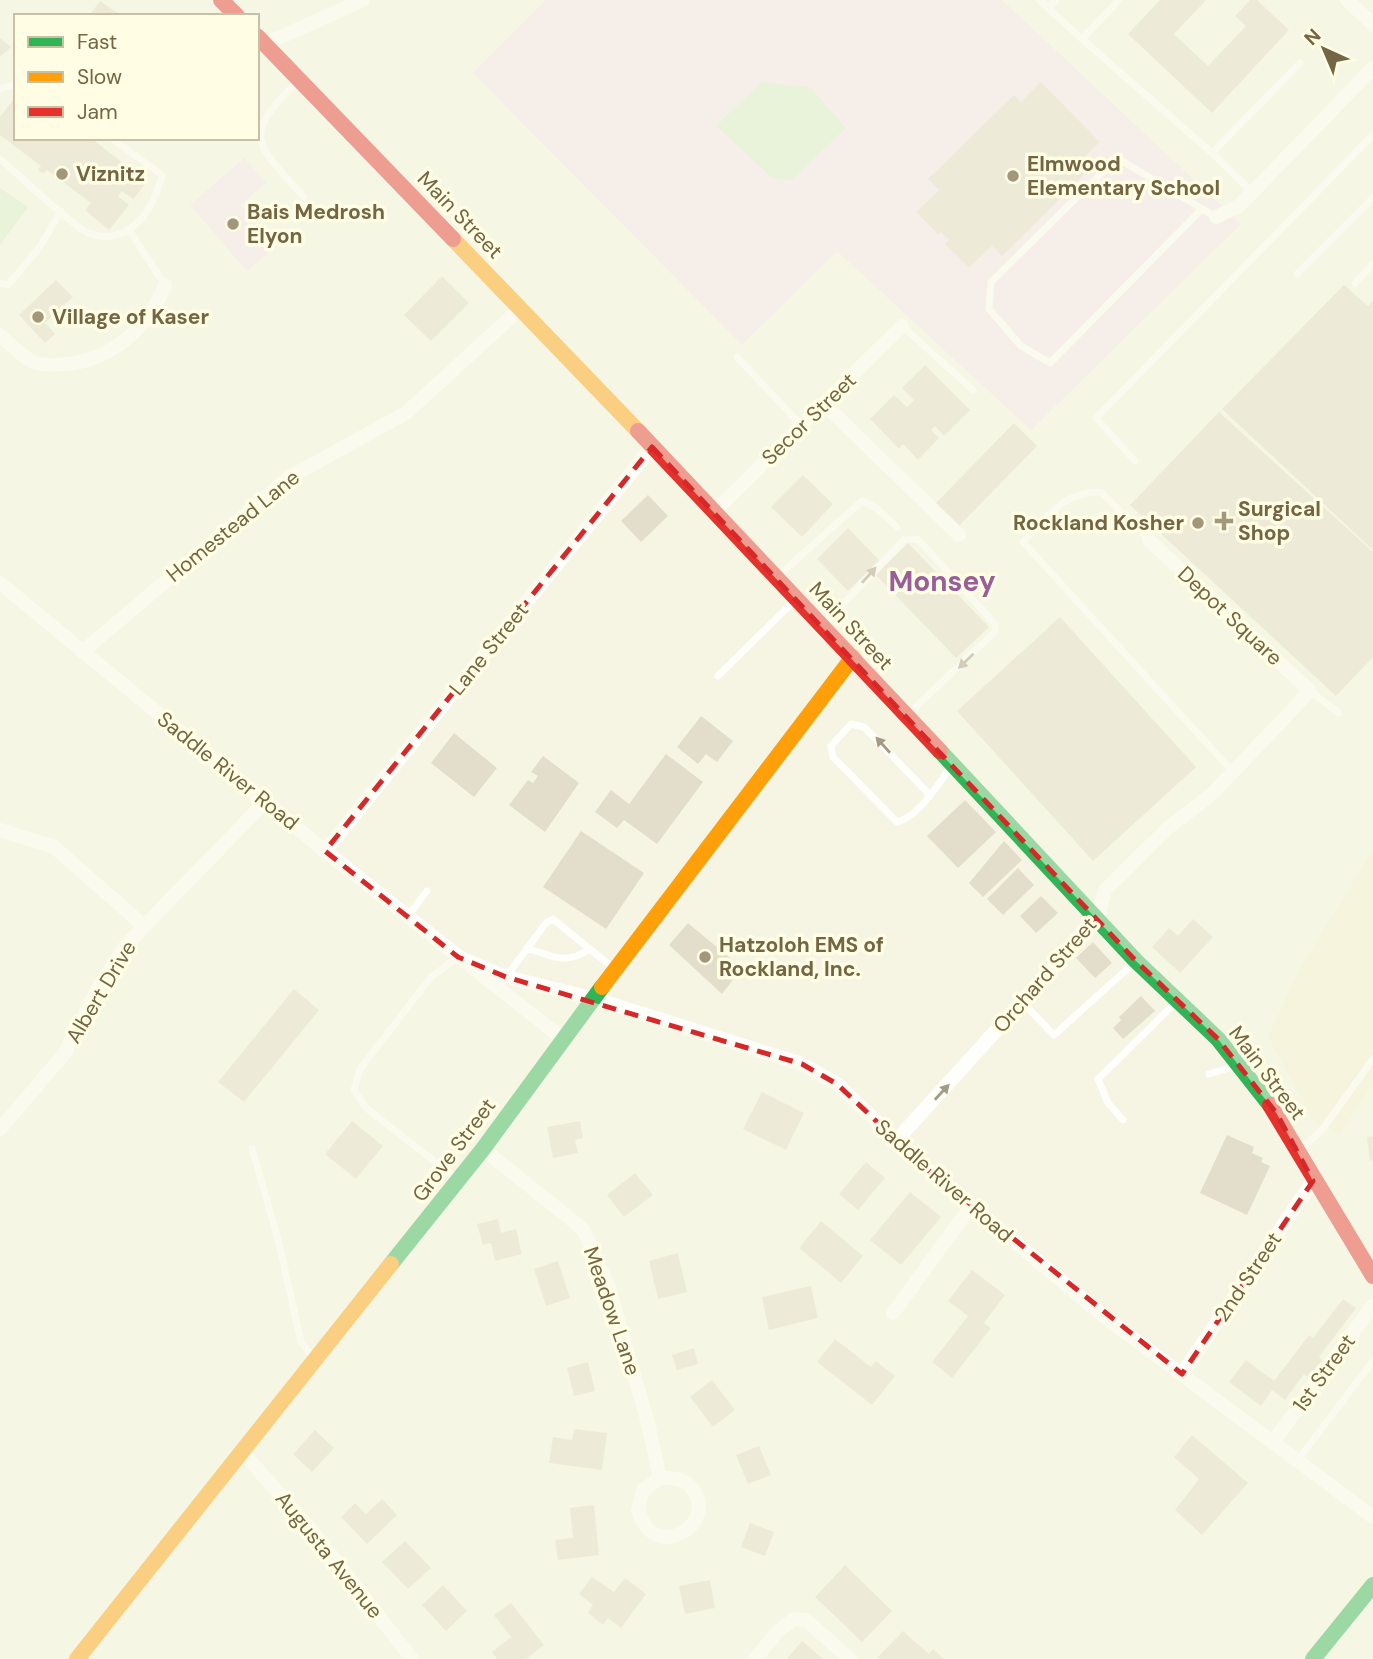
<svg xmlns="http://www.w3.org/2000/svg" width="1373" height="1659" viewBox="0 0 1373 1659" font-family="'DM Sans',sans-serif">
  <rect width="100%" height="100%" fill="#f6f5e4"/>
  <path fill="#f6f2d6" d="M1373,850V1084L1340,1134L1314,1121L1268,1037L1300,968Z"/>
  <path fill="#f7e6f0" d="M546,0H1002L1241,224L1031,430L837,251L742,345L473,73Z
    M244,158L266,183L240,205L275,247L247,271L190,205Z"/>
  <path fill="#d7f0cd" d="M762,82L810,87L846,128L790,181L771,177L716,126Z
    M0,188L28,207L0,245Z"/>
  <path fill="#e3decb" d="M1160,0H1206L1174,34L1208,66L1246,26L1235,16L1250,0H1257L1289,30L1212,113L1128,34Z
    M100,1L122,16H89Z
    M0,38L11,47L0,57Z
    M1041,82L1100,142L1080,161L1089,170L1002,256L992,246L969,268L945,244L949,240L941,232L938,234L916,212L939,190L928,179L1014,95L1021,102Z
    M16,96V138H91L147,182L133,199L122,191L118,196L129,205L109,230L85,210L91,203L47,170L44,174L38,170L41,166L0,135V117Z
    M442,276L469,303L431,341L404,315Z
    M56,280L73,297L45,323L55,334L45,343L19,315Z
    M1344,285L1368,306L1373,301V550L1222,409Z
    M925,365L970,410L944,436L935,426L931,430L939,438L918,460L903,444L899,449L870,419L894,395L907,407L914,400L902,388Z
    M1219,412L1373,552V657L1336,696L1130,505Z
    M1014,423L1037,446L958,527L935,504Z
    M803,475L833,504L802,537L771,507Z
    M648,495L668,516L641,542L621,521Z
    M848,528L879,560L848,591L817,559Z
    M908,543L989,627L956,658L876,575Z
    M1060,617L1196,767L1093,861L957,711Z
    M701,716L733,741L717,762L706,754L698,764L677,747Z
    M454,733L497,768L474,797L431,763Z
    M666,754L703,782L657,844L624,820L617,828L595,812L611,790L629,804Z
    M543,756L579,783L545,832L509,805L528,780L533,783L538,776L531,772Z
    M965,800L996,832L958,868L927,836Z
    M581,831L644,873L606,929L543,887Z
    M1004,841L1022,860L983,897L969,883Z
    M1018,868L1034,885L1003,915L987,899Z
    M1041,896L1058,913L1036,933L1020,916Z
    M1193,919L1213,937L1180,973L1152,947L1169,928L1178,936Z
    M688,923L742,968L722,994L669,945Z
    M1093,942L1112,963L1095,978L1076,958Z
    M294,989L319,1010L244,1102L218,1082Z
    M1141,996L1155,1011L1123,1039L1113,1028L1121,1020L1119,1017Z
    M762,1092L804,1113L786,1150L743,1129Z
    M352,1121L383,1146L356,1179L325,1154Z
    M580,1121L583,1138L575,1140L578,1153L553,1158L547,1127Z
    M1227,1135L1254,1147L1252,1153L1263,1158L1261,1162L1270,1166L1247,1215L1200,1193Z
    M1373,1136V1160L1370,1161L1367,1137Z
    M866,1162L885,1178L858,1210L839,1194Z
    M635,1173L653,1195L624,1217L607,1195Z
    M910,1192L941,1217L901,1265L870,1240Z
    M498,1219L501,1233L516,1229L522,1254L495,1261L491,1243L483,1245L477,1224Z
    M821,1221L863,1256L841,1283L799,1248Z
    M678,1253L687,1292L658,1299L649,1261Z
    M558,1261L570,1298L546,1306L534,1269Z
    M972,1270L1005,1295L984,1323L991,1328L952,1378L932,1362L968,1316L948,1301Z
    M811,1286L818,1318L769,1330L762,1297Z
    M1343,1299L1356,1308L1319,1357L1322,1360L1309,1378L1304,1374L1285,1400L1272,1390L1261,1406L1229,1382L1246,1360L1274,1381L1309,1335L1313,1338Z
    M835,1339L871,1367L876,1361L895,1376L872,1405L817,1362Z
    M694,1348L698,1364L677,1370L672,1355Z
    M588,1362L595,1391L574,1396L567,1368Z
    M712,1380L735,1410L713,1427L690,1397Z
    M574,1429L607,1433L602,1470L549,1463L553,1437L572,1440Z
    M315,1430L334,1448L312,1472L293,1454Z
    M1192,1435L1248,1483L1202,1535L1175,1510L1199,1479L1174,1457Z
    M759,1446L771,1475L748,1484L736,1455Z
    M382,1499L397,1515L367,1544L341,1517L355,1503L366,1514Z
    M594,1505L599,1555L558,1560L555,1540L573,1538L570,1508Z
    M750,1523L774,1532L765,1556L741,1547Z
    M405,1541L431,1568L408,1589L382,1562Z
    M845,1565L892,1611L862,1642L815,1597Z
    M592,1577L614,1592L625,1578L646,1594L621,1628L608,1618L603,1625L588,1613L593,1605L579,1594Z
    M710,1580L715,1608L685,1614L679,1586Z
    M443,1585L467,1611L446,1631L422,1605Z
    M511,1603L544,1645L526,1659H497L492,1652L511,1637L494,1615Z
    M903,1631L929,1654L933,1649L944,1659H880L878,1657Z
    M802,1641L823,1659H787Z"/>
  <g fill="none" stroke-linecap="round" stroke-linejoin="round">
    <path stroke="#fefefb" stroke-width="7" d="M1039,0L1048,8L1056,0
      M1119,0L1082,39L1212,153L1300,63
      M1048,8L1082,39
      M298,81C239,138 257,144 304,197
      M0,89L16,84
      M1212,153L1252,192
      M0,159C17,173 72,226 88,233C129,248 154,210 162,175L111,138
      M1201,210L1050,363L1021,346L989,309L991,282L1117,158L1216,217
      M129,230L165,285
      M1297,274L1373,198
      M0,283L8,285L39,248L61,211
      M1355,283L1373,264
      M902,326L973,390
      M737,357L801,425
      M1135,461L1096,418L1373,135
      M1149,540L1101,492C1063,491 1048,517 1023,542L1233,772
      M777,577L862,501L876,508L897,527
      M823,625L904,540L918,539L995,624V632L907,715
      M718,676L796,599
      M1310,691L1339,713
      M930,795L864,727L851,724L831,746L833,757L897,822C920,816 937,785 951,767
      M408,916L427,891
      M527,948C552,956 566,966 589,949
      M506,977L546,923L553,919L613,968
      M1023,1003L1054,1035L1135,962
      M1209,1074L1236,1066
      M1123,1120L1108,1103L1098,1079L1176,1002
      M252,1148L279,1243L301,1342L313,1358
      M1301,1149L1322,1130L1373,1059
      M456,1178L366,1108L354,1090L360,1069L431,977L458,957
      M1298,1460L1372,1362"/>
    <path stroke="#fefefb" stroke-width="14" d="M1347,0L1373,24
      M265,44L363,0
      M1216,217L1239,206L1373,68
      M0,335C10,344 21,356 33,362C43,366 56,365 66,364C112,360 149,327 165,285
      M824,404L959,535
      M715,511L902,326
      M0,583L325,851L563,1039
      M82,652L288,478L406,413L521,308
      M0,830L54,847L144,926
      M325,851L652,447
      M458,957L506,977L595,999L802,1064L837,1084L928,1170L1111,1322L1373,1517
      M0,1129L64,1054L97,990L126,945L266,801
      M895,1142L1098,918L1105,890L1169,827L1212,794L1310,691L1149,540
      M483,1149L583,1229L608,1285L648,1423L660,1478C671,1477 682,1478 690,1486C723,1521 654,1567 638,1510L643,1490L660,1478
      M893,1313L971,1206
      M1182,1374L1313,1181
      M1274,1441L1373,1305
      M243,1453L316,1535L412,1659
      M755,1659L778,1631L794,1619L806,1620L850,1659"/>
    <path stroke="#30b455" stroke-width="16" d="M940,751L1136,961L1218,1039L1270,1105
      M391,1264L483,1149L602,987
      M1313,1659L1373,1585"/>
    <path stroke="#ff9f0a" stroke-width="16" d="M453,239L638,431
      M602,987L853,657
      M77,1659L391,1264"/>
    <path stroke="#e5322d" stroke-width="16" d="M221,0L237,16
      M257,36L453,239
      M638,431L940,751
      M1270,1105L1373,1276"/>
  </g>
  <defs><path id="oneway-solid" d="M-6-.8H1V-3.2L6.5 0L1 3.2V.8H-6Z" transform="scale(1.75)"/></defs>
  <g fill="#a49b83">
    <use href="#oneway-solid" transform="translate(869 575) rotate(-48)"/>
    <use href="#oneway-solid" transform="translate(966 661) rotate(136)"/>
    <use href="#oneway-solid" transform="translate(883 745) rotate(-132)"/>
    <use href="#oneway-solid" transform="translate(942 1092) rotate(-47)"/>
  </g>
  <path d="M0 0H1373V1659H0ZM652,447L1136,961L1218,1039L1277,1114L1313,1181L1182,1374L928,1170L837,1084L802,1064L506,977L458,957L325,851Z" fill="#f6f5e4" fill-opacity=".55" fill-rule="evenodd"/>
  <path fill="none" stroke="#d62828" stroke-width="5" stroke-dasharray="14 9" stroke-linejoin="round" d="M652,447L1136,961L1218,1039L1277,1114L1313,1181L1182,1374L928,1170L837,1084L802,1064L506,977L458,957L325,851Z"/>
  <g fill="#a2977b" stroke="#fffde4" stroke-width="2.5">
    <circle cx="62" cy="174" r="7"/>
    <circle cx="1013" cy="176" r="7"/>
    <circle cx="233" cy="224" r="7"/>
    <circle cx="38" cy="317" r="7"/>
    <path d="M1220.5 510.5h7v7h7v7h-7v7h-7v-7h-7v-7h7z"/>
    <circle cx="1198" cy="523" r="7"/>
    <circle cx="705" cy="957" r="7"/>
  </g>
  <g text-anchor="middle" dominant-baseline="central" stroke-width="7" stroke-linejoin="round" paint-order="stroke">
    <g font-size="21" font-weight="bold" fill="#746543" stroke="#fffde4" text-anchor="start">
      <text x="1027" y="164">Elmwood<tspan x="1027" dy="24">Elementary School</tspan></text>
      <text x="76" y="174">Viznitz</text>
      <text x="247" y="212">Bais Medrosh<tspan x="247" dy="24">Elyon</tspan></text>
      <text x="52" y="317">Village of Kaser</text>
      <text x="1238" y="509">Surgical<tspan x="1238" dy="24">Shop</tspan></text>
      <text x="1184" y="523" text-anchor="end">Rockland Kosher</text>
      <text x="719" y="945">Hatzoloh EMS of<tspan x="719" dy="24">Rockland, Inc.</tspan></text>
    </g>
    <g font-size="21" fill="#746543" stroke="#fffde4">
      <text transform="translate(460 215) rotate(46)">Main Street</text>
      <text transform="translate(809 419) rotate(-44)">Secor Street</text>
      <text transform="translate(233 526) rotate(-39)">Homestead Lane</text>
      <text transform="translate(1230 616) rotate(43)">Depot Square</text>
      <text transform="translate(851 626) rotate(47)">Main Street</text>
      <text transform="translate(489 649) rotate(-51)">Lane Street</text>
      <text transform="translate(228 771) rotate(39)">Saddle River Road</text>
      <text transform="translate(1045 975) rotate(-49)">Orchard Street</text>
      <text transform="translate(101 992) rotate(-59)">Albert Drive</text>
      <text transform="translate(1267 1073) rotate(53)">Main Street</text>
      <text transform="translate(454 1150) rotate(-53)">Grove Street</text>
      <text transform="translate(944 1181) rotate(41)">Saddle River Road</text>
      <text transform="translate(1248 1277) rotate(-56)">2nd Street</text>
      <text transform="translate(612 1311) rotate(71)">Meadow Lane</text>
      <text transform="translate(1324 1373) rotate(-54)">1st Street</text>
      <text transform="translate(329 1555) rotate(51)">Augusta Avenue</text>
    </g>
    <g font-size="28" font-weight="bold" fill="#985e99" stroke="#fffde4">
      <text x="942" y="581">Monsey</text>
    </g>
  </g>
  <rect x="14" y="14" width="245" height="126" fill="#fffde4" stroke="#c7c0a4" stroke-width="2"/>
  <rect x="28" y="37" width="35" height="10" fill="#30b455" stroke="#c7c0a4" stroke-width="2"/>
  <text x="77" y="49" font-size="21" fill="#746543">Fast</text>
  <rect x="28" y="72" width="35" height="10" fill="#ff9f0a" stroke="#c7c0a4" stroke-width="2"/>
  <text x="77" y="84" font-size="21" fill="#746543">Slow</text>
  <rect x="28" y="107" width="35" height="10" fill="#e5322d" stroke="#c7c0a4" stroke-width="2"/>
  <text x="77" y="119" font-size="21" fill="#746543">Jam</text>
  <g transform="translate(1324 49) rotate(316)" stroke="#fffde4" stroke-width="5" paint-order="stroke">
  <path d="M0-5L12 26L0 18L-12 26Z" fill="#746543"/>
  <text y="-10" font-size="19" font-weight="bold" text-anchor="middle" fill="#746543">N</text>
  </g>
</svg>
